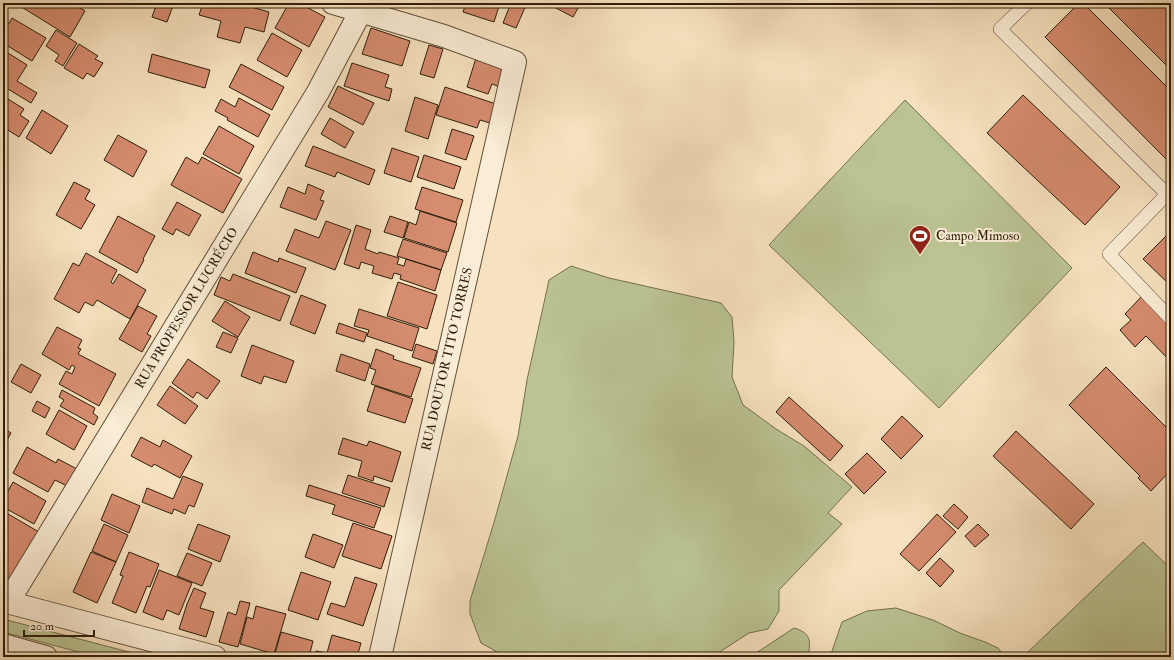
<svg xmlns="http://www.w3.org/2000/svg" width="1174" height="660" viewBox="0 0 1174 660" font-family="'IM FELL Double Pica',serif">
  <rect width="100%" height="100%" fill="#f7e2bf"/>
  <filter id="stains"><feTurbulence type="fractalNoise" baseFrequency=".005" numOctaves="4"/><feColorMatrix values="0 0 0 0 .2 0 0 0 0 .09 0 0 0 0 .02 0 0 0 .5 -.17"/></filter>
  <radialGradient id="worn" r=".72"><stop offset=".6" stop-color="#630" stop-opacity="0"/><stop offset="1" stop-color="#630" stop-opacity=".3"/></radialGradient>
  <path fill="#bbc393" stroke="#74704f" d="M905,100L1072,268L939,408L769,245Z
    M571,266L609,278L721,303L732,317L734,342L732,377L743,405L776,429L804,446L852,487L828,513L842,524L779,590V611L768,629L749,633L712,657H506L481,643L470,614V601L495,519L518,436L527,380L549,280Z
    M1143,542L1171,569V657H1029L1027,653Z
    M896,608L933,620L960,633L985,642L998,648L1005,657H830L842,622L867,611Z
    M3,619L148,657H98L3,632Z
    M794,628C811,633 811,641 808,657H750Z"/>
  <path fill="#d68c6f" stroke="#2e1e0b" d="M22,3H72L85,11L70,37L20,6Z
    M157,3H174L167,22L152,17Z
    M203,3H237L269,12L264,32L245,27L240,43L217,37L221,21L199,15Z
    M289,3H299L325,17L309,47L275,28Z
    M466,3H500L494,22L463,12Z
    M511,3H527L516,28L503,23Z
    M556,3H581L573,17L554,7Z
    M1079,3H1083L1171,91V164L1045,37Z
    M1104,3H1171V70Z
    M12,18L46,38L32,61L3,43V33Z
    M371,28L410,41L402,66L362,54Z
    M56,30L77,43L63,66L55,61L59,55L46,46Z
    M272,33L302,50L287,77L257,60Z
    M79,44L98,56L95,59L103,63L94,77L87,73L83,79L64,68Z
    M429,45L443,49L434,78L420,74Z
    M8,53L27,65L17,81L37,93L31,103L3,86V61Z
    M152,54L210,70L205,88L148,72Z
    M476,58L509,69L503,88L492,84L488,94L467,87Z
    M352,63L389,75L385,87L392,89L389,101L344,86Z
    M241,64L284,87L272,110L229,87Z
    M338,86L374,103L363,125L328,107Z
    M445,87L496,104L490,123L480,120L477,128L436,115Z
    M1023,95L1120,187L1085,225L987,133Z
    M3,96L24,109L20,115L29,121L19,137L3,127Z
    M415,97L438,105L428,139L405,131Z
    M239,98L270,115L258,137L227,120L228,118L215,111L221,99L235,107Z
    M42,110L68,126L51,154L26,138Z
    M330,118L354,132L345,148L321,134Z
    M219,126L254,146L239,174L203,154Z
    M452,129L474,136L466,160L445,153Z
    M118,135L147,151L133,177L104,160Z
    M313,146L375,170L369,185L337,172L335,177L305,166Z
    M392,148L419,157L411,182L384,173Z
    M424,155L461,167L454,189L417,177Z
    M186,157L198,164L202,157L242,179L223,213L171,185Z
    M74,182L90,190L85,199L95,205L81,229L56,215Z
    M308,184L324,191L320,200L324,201L316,220L280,207L288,187L305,194Z
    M422,187L463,200L456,222L415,209Z
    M177,202L201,215L189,236L176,229L173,235L162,229Z
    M420,211L457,223L448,252L404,238L409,222L416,225Z
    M118,216L155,236L143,259L144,260L137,273L99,252Z
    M390,216L408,222L403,238L384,232Z
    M326,221L351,230L335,270L286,251L295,229L319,238Z
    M356,225L371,230L365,249L378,254L379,252L399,258L397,264L404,266L406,259L441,270L435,291L400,279L401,275L394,273L392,279L372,273L374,266L361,262L359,269L344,264Z
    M1171,231V286L1143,259Z
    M403,239L447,253L441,270L397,256Z
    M253,252L278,262L279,258L306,268L296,293L245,273Z
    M86,253L117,270L111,282L113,284L119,274L146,290L130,319L97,300L93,306L85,302L79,313L54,299L73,263L79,266Z
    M233,274L290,296L280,321L214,295L221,277L230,281Z
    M398,282L437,295L427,329L387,316Z
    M301,295L326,305L315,334L290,324Z
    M1143,295L1171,324V362L1146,336L1135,347L1120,330L1131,320L1125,314Z
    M225,301L250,317L238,337L212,321Z
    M138,306L157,316L147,334L151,336L142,352L119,339Z
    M359,309L419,328L412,351L367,336L369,330L354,326Z
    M339,323L367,333L364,342L336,333Z
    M57,327L82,340L78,348L81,349L78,354L116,374L99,406L59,384L66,371L72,374L75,367L72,365L69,370L42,354Z
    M223,332L238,338L231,353L216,347Z
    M416,344L437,351L433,364L412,357Z
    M252,345L294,361L286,383L264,376L261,384L241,376Z
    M376,349L394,356L393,359L421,368L411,397L371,384L376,370L370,368Z
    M341,354L370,364L365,381L336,371Z
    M188,359L220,381L207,399L197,392L193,398L172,383Z
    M21,364L41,375L31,393L11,382Z
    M1106,367L1171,432V470L1151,491L1138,478L1140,476L1069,405Z
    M170,386L198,406L185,424L157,405Z
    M375,386L413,399L405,423L367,411Z
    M62,390L95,408L93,413L98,417L94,425L60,406L64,400L59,397Z
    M789,397L843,446L830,461L776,412Z
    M37,401L50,408L45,418L32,411Z
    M59,410L87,426L74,450L46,434Z
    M902,416L923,436L901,459L881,439Z
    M3,428L11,433L3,447Z
    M1016,431L1094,504L1071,529L993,456Z
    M141,437L160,447L163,440L192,456L180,478L154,464L152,467L131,456Z
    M343,438L367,446L369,441L401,452L392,482L374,476L373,481L358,476L362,461L338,454Z
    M27,447L56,463L58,459L77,469L67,486L55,480L48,492L13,473Z
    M867,453L886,472L864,494L845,474Z
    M348,475L390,488L384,507L342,493Z
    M183,476L203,484L194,507L189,505L185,514L174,509L172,514L142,502L147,488L173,499Z
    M13,482L46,501L34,524L3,507V500Z
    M309,485L381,508L374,528L332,514L335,505L306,496Z
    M112,494L140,506L129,533L101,520Z
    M954,504L968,517L958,529L943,516Z
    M3,511L44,535L16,584L3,577Z
    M937,514L956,532L919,571L900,554Z
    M353,523L392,536L381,569L342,556Z
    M104,524L128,535L116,562L92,551Z
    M198,524L230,536L220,562L188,549Z
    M978,524L989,535L975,547L965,536Z
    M313,534L343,545L334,568L305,557Z
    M91,552L116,562L97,603L73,592Z
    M129,552L159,564L150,587L147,586L136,613L112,603L123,576L120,575Z
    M187,553L212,563L202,586L177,576Z
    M940,558L954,571L940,587L926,573Z
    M159,570L192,583L179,615L167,610L163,620L143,612Z
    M301,572L331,582L318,620L288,610Z
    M355,577L377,584L363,626L327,614L331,603L345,607Z
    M194,588L206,593L200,608L214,612L206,637L179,629L187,604Z
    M240,601L250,603L238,647L219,642L228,612L236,615Z
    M256,606L286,614L274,654L240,644L247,617L253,619Z
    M281,632L313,641L309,657H274Z
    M332,635L361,643L357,657H315L316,651L327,653Z"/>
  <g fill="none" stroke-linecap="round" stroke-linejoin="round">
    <g stroke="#604f38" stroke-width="14">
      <path id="service" d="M1027,3L1000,29L1167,194
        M1171,190L1109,254L1171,319"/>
    </g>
    <g stroke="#604f38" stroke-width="24">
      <g id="minor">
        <path d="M333,3L444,36L515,62L380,657"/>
        <path id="s1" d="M8,602L318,92L361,11"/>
      </g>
    </g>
    <g stroke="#604f38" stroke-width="24">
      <path id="tertiary" d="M3,601L215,657
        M3,645L46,657"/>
    </g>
    <use href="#service" stroke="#faecd5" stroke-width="13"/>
    <use href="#minor" stroke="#faecd5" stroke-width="22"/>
    <use href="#tertiary" stroke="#faecd5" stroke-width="22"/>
  </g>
  <defs>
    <g id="stadium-pin" transform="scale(1.15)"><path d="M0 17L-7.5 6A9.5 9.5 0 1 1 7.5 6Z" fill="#8f2418" stroke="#faecd5"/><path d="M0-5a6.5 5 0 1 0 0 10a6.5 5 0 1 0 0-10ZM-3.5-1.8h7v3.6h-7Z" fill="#fff"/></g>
  </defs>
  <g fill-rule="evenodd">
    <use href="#stadium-pin" x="920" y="236"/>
  </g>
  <g text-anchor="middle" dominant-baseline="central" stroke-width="4" stroke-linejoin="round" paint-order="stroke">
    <g font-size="13" fill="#2e1e0b" stroke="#faecd5" text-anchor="start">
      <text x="936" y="236">Campo Mimoso</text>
    </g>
    <g font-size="13" fill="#2e1e0b" stroke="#faecd5">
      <text stroke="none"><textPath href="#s1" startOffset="344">RUA PROFESSOR LUCRÉCIO</textPath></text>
      <text transform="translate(447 359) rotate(-77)">RUA DOUTOR TITO TORRES</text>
    </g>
  </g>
  <rect width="1174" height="660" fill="none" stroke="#f7e2bf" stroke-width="16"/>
  <rect x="4" y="4" width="1166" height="652" fill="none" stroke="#2e1e0b" stroke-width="2"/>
  <rect x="8" y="8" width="1158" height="644" fill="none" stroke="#2e1e0b"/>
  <path d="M24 630v6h70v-6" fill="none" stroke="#2e1e0b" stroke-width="2"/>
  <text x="30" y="630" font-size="12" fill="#2e1e0b" stroke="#faecd5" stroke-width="3" paint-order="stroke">20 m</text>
  <rect width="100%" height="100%" filter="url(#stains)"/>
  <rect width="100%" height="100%" fill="url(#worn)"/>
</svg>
